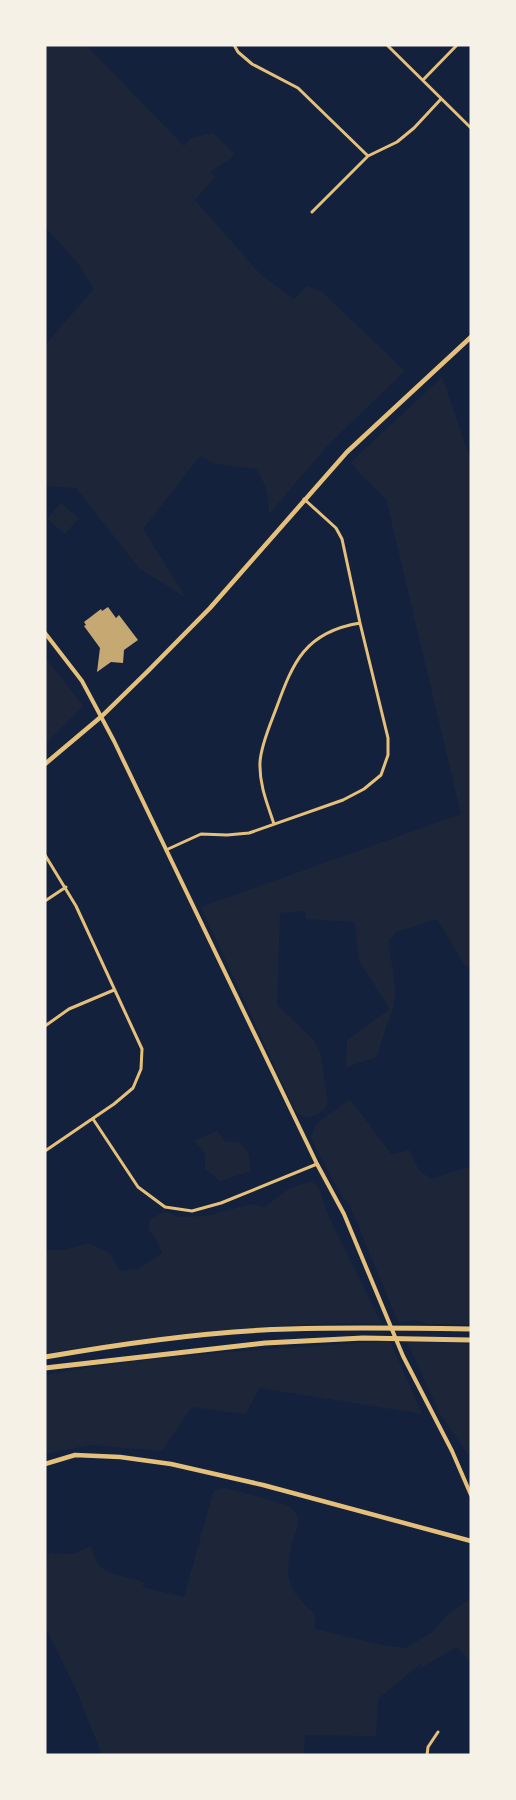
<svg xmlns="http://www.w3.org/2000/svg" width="516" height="1800" viewBox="0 0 516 1800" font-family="'Roboto Condensed',sans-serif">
  <rect width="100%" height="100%" fill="#14213d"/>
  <path fill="#1d2539" d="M45,45H86L184,146L191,138L213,133L234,153L230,159L210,172L215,177L195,200L260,274L294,299L307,286L322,292L405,371L330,443L269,514C269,495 266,484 256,469L216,464L200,456L143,529L186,598L139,568L76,488L45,486V345L94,289L77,262L45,227Z
    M442,377L471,461V968L464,964L437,919L395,933L388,942C391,961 398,989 393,1008C388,1024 381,1040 377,1057L346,1067L347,1040L390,1009L359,961L355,924L353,922L306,919L305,911L280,913L277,1005L313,1039L320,1052L328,1103C325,1112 313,1118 303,1117L295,1110L201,907L461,814L386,499L360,474L351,462Z
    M61,503L79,518L65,534L47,519Z
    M45,657L83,706L45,744Z
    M350,1099L392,1155L409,1150L419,1170L431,1179L471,1166V1324H428L415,1320L398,1322L348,1201L343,1199L311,1138L315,1125Z
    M217,1131L226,1142H239L248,1152L251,1171L220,1181L205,1169V1153L194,1141Z
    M312,1181L320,1190L328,1215L382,1324C269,1321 157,1336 45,1353V1250H65L89,1243L111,1254L119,1271L138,1269L162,1253L155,1237L149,1231L150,1219L164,1212L180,1217L206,1216L251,1204L265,1207L290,1188Z
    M390,1341L422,1414L260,1388L245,1414L192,1407L162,1451L90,1445L45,1454V1375C159,1354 274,1349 390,1341Z
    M407,1342L471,1344V1459L440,1414Z
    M224,1488C236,1491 283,1502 291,1508C304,1519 296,1530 292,1542C290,1551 288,1566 288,1575C290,1591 302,1603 314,1613L315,1629L382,1645L406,1648L432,1632L448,1614L471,1598V1663L457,1647L419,1669L423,1662L378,1699L376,1736L305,1735L304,1755H102L77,1692L45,1626V1560L47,1562L49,1553L73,1554L90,1546C93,1551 95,1560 99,1565C109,1577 132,1576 145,1583L142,1587L184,1597L212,1496L215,1490Z"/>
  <path fill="#c6a872" d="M108,607L116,618L119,615L138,640L124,650L123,663L111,662L97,672L100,648L84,626L86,625L84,622L101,609L102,611Z"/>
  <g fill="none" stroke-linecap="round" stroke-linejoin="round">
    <path stroke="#e5c07b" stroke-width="3" d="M234,45L238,52L252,64L298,88L368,156
      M387,45L471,128
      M423,80L457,45
      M312,212L368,156L397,142L414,128L441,99
      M274,824C267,803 259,784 260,762C261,745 270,725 276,709C293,662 305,632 360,623
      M166,850L201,834L227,835L249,833L343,800L364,789L381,775L388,755V738L360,623L342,539L336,528L304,499
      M45,855L76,906L142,1049L141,1069L133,1088L114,1104L45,1151
      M45,901L66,887
      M45,1026L69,1009L114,990
      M93,1119L138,1187L165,1207L192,1211L221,1203L317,1164
      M427,1755L428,1747L438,1732"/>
    <path stroke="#e5c07b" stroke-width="4" d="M45,633L82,681L114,741L317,1164L344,1214L403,1356L452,1451L471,1495"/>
    <path stroke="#e5c07b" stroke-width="4.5" d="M45,1464L75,1455L120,1457L171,1464L263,1485L471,1541"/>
    <path stroke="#e5c07b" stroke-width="4.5" d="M45,764L102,716L148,671L210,608L347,452L471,337"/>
    <path stroke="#e5c07b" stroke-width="5" d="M45,1357C125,1343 207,1331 289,1329C350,1327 410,1328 471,1329
      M45,1368L265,1343L363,1338L471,1340"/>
  </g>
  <rect width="516" height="1800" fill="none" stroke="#f6f1e7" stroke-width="93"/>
</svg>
